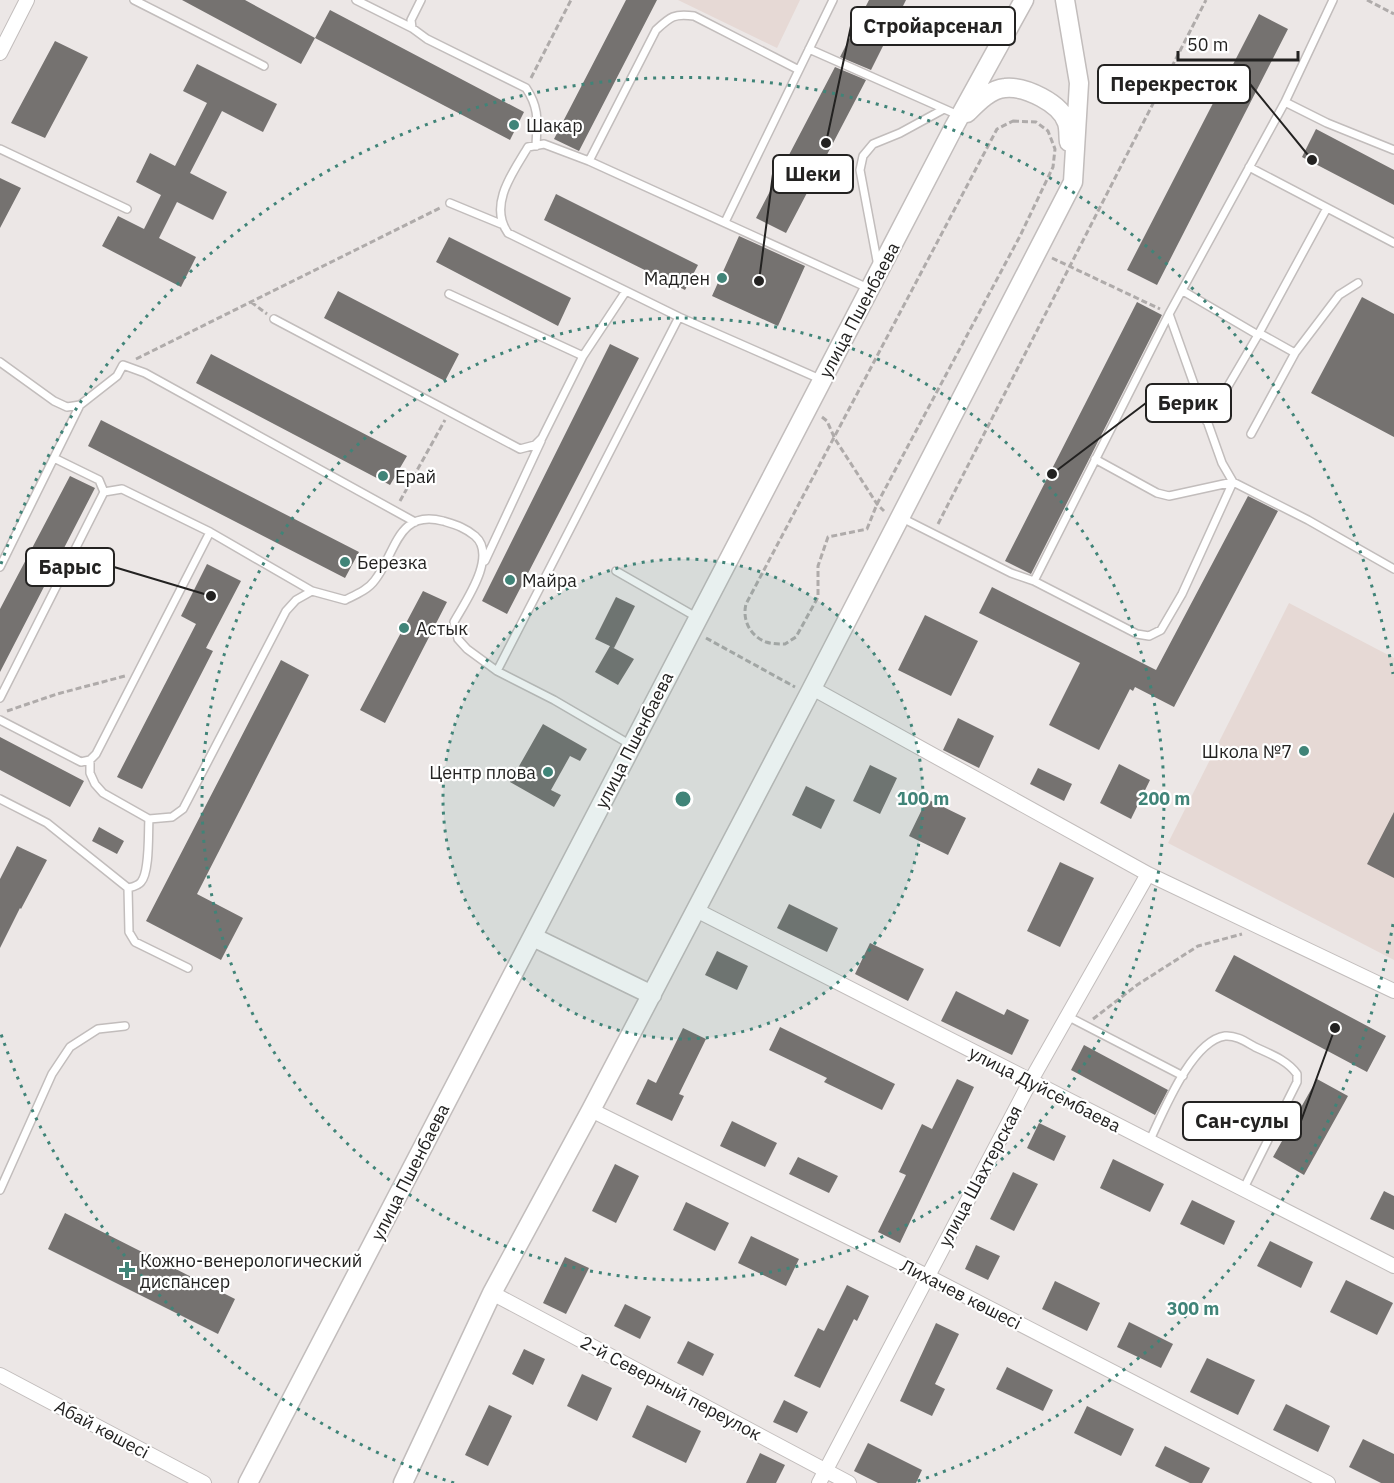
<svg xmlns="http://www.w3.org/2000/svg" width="1394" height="1483" viewBox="0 0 1394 1483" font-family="'IBM Plex Sans',sans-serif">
  <rect width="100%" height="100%" fill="#ece7e6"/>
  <path fill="#e6d9d5" d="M678,0H800L777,48Z
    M1289,603L1394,658V960L1168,843Z"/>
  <path fill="#757270" d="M182,0H245L315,38L301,64Z
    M626,0H657L579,151L554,139Z
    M869,0H906L871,70L840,57Z
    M330,10L524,112L510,140L315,38Z
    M1259,14L1288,29L1157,285L1127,270Z
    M55,41L88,57L45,138L11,123Z
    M197,64L277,104L263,132L222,111L190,173L227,192L213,220L177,202L159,238L196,257L181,287L102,246L118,216L144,229L161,195L136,182L150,153L175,166L207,103L183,91Z
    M835,67L866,80L786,233L756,218Z
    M1316,129L1394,170V205L1302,157Z
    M0,178L21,188L0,228Z
    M556,194L698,265L685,290L544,220Z
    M739,236L805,266L778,326L712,296Z
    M449,237L571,298L558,326L436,262Z
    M338,291L459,354L445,381L324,318Z
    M1362,297L1394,314V437L1311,393Z
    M1137,302L1162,315L1031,574L1005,561Z
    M610,344L639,358L507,614L482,601Z
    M211,354L407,456L390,485L196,383Z
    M101,420L359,552L345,578L88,446Z
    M70,476L95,488L0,672V609Z
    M1248,496L1278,511L1174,707L1135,687L1133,691L1130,689L1099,750L1049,725L1080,663L979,613L992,587L1156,670Z
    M207,564L241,581L206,648L213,651L142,789L117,777L196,624L181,616Z
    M423,591L447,602L385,723L360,710Z
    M616,597L635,606L614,648L595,639Z
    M925,615L978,641L951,696L898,670Z
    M610,646L634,659L618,685L595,672Z
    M281,660L309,675L197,894L243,918L221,960L146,921Z
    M958,718L994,736L979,768L943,750Z
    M543,724L587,749L580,761L570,756L551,790L561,795L554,807L510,782Z
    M0,737L84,781L70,807L0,770Z
    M1119,764L1150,780L1131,819L1100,803Z
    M870,765L897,778L880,814L853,801Z
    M1038,768L1072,784L1064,801L1030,784Z
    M806,786L835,800L821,829L792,815Z
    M927,799L966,818L948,855L909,836Z
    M1394,812V878L1367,864Z
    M99,827L124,841L117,854L92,841Z
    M17,846L47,860L21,909L20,908L0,948V879Z
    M1060,862L1094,878L1060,947L1027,931Z
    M789,904L838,928L827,952L777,928Z
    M870,943L924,969L908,1001L855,974Z
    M717,951L748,966L737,990L705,975Z
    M1234,955L1386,1036L1367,1072L1215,991Z
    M956,991L1004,1015L1007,1009L1029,1020L1012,1055L941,1021Z
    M780,1027L895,1084L882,1110L824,1082L827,1078L769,1050Z
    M683,1028L706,1039L679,1094L684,1096L672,1121L636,1104L648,1079L656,1083Z
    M1084,1045L1168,1090L1155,1115L1071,1070Z
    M957,1079L974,1087L900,1243L878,1232L906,1175L899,1172L922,1124L932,1129Z
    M1317,1079L1348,1096L1304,1175L1273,1157Z
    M732,1121L777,1143L765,1167L720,1146Z
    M1039,1123L1066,1136L1054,1161L1027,1148Z
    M798,1157L838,1176L829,1193L789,1174Z
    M1113,1159L1164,1184L1150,1212L1100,1188Z
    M615,1164L639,1176L616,1223L592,1211Z
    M1013,1172L1038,1184L1014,1231L990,1219Z
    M1384,1191L1394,1196V1230L1370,1219Z
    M1192,1200L1235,1221L1224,1245L1180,1224Z
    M686,1202L729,1223L715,1251L673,1230Z
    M65,1213L235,1299L218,1334L48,1249Z
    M751,1236L799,1259L786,1286L738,1263Z
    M1270,1241L1313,1262L1301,1288L1257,1266Z
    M976,1245L1000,1256L988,1280L965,1269Z
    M565,1257L589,1268L566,1314L543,1303Z
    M1346,1280L1393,1303L1377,1335L1330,1312Z
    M1055,1281L1100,1303L1087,1331L1042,1309Z
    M847,1285L869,1296L857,1321L854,1319L820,1388L794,1376L818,1328L824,1331Z
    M625,1304L651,1317L640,1339L614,1326Z
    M1129,1322L1173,1344L1161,1368L1117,1347Z
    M936,1323L959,1334L935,1384L945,1389L932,1416L900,1401Z
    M688,1341L714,1354L703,1376L677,1363Z
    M524,1349L545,1359L533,1385L512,1374Z
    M1207,1358L1255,1380L1238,1415L1190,1392Z
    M1007,1367L1053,1390L1043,1411L996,1389Z
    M582,1374L612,1388L597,1421L567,1406Z
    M784,1400L808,1412L797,1433L773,1422Z
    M1286,1404L1330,1426L1318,1452L1273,1430Z
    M489,1405L512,1416L488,1466L465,1455Z
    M647,1405L701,1431L686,1463L632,1437Z
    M1087,1406L1134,1429L1121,1456L1074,1433Z
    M1363,1439L1394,1454V1483H1381L1349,1467Z
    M868,1443L922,1470L916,1483H878L854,1471Z
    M1165,1446L1210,1468L1202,1483H1190L1155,1466Z
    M760,1453L785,1465L776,1483H746Z"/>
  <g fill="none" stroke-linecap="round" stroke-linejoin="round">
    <g stroke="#c2bdbc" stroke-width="10">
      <path id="service" d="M134,0L264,66
        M356,0L412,28
        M421,0L411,20L412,28L427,39L526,88C540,109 537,122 536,146
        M809,49L958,115
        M1285,102L1327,123L1394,150
        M0,149L127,209
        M589,161L656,30C670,17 674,13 694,16L799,70
        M1249,167L1394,243
        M450,203L501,224
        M725,222L833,0
        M878,266L860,170L863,156L873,144L900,133L944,109
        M1183,291L1258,335
        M449,294L583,356
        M274,319L520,449L535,445L542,438L583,356L626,291
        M1295,353L1339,295L1358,283
        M0,362L54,401L67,407L80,405L117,376L123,365L145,373L415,522
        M820,379L679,317L508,233C488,205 513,172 528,147L544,144L589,161L868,288
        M1207,422L1258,335L1327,208
        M1251,434L1295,353L1259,333
        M54,458L99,480L104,492
        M1095,459L1157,493L1169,496L1233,482L1308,520L1394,569
        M900,517L1011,573L1034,581L1169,314L1285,102L1333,0
        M485,561L541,441
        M0,567L80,405
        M616,571L698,618
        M1034,581L1137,634L1149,636L1161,630L1182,594L1233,482L1222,463L1169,314
        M497,671L679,317
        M0,698L104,492L122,489L210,532L312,591L345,600C355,595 368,590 375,580C396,553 397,509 443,521C456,525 464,527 475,536C498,556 465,602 454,622L458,639L467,649L497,671L554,700L631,745
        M0,720L81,762L90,760L96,754L210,532
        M90,760V773L95,784L103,793L149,819L172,817L183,809L286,611L296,600L312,591
        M0,799L47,823L128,888C132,887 138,886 141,882C150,872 148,833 149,819
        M128,888L129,932L135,942L188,968
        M1067,1016L1183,1076
        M1149,1142C1163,1113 1191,1041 1225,1036C1236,1035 1246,1042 1255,1047C1270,1054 1287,1060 1297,1074V1082L1243,1190
        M0,1190L52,1074L70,1047L98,1029L125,1026"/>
    </g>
    <g stroke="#c2bdbc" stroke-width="16">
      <path id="minor" d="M0,53L27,0
        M812,688L1148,874L1394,991
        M696,910L1394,1266
        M591,1110L927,1276L1328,1483
        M492,1293L849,1483
        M0,1375L204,1483
        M819,1483L1030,1082L1148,874"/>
    </g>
    <g stroke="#c2bdbc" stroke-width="21">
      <path id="secondary" d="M967,113C977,103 990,89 1005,88C1025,86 1061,103 1067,123C1069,129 1068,136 1069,142
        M533,937L652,995
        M248,1483L955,125L1024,0
        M403,1483L492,1293L591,1110L809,694L1073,182L1079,83L1065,0"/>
    </g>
    <path stroke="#afabaa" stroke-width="3" stroke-dasharray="6 3" stroke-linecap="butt" d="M1367,0L1394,14
      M531,78L571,0
      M1013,121L1036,122L1048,131L1055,149L1053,167L1020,236L877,504L867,529L828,537L818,566V597L796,637L785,644C780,644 772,644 766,642C750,636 742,620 746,604L997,129Z
      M1052,258L1160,309
      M251,302L267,314
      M136,359L442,207
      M822,417L827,421L835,439L877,504L884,511
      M400,501L445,420
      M938,524L1206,0
      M706,638L795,687
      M7,711L57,694L125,676
      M1093,1019L1137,985L1198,946L1242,934"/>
    <use href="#service" stroke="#fff" stroke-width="7"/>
    <use href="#minor" stroke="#fff" stroke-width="14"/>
    <use href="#secondary" stroke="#fff" stroke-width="18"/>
  </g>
  <circle cx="683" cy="799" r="240" fill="#408478" fill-opacity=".12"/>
  <g fill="none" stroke="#408478" stroke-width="3" stroke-dasharray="3 6">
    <circle cx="683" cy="799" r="240"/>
    <circle cx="683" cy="799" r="481"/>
    <path d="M1393 924A721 721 0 0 1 912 1483M454 1483A721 721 0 0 1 1 1034M1 564A721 721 0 0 1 1393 674"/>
  </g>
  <g fill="#408478" stroke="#fff" stroke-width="2">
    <circle cx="514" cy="125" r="6"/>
    <circle cx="722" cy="278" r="6"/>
    <circle cx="383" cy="476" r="6"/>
    <circle cx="345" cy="562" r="6"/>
    <circle cx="510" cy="580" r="6"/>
    <circle cx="404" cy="628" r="6"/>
    <circle cx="1304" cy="751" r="6"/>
    <circle cx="548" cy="772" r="6"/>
    <path d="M124 1261h6v6h6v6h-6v6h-6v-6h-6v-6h6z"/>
  </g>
  <g text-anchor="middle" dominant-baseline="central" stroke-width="4.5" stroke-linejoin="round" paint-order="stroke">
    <g font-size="18" fill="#232221" stroke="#fff" text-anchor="start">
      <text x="526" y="125">Шакар</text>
      <text x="710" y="278" text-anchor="end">Мадлен</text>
      <text x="395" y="476">Ерай</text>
      <text x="357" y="562">Березка</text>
      <text x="522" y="580">Майра</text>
      <text x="416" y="628">Астык</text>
      <text x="1292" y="751" text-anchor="end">Школа №7</text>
      <text x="536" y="772" text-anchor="end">Центр плова</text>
      <text x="140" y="1260">Кожно-венерологический<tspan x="140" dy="21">диспансер</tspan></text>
    </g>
    <g font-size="18" fill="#232221" stroke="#fff">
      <text transform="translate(859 310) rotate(-62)">улица Пшенбаева</text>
      <text transform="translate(634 740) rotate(-63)">улица Пшенбаева</text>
      <text transform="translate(1045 1089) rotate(27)">улица Дуйсембаева</text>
      <text transform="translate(410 1172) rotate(-63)">улица Пшенбаева</text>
      <text transform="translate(980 1176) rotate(-62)">улица Шахтерская</text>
      <text transform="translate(961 1294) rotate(27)">Лихачев көшесі</text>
      <text transform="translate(671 1388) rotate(28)">2-й Северный переулок</text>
      <text transform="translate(102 1429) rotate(28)">Абай көшесі</text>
    </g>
  </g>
  <circle cx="683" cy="799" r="9" fill="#408478" stroke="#fff" stroke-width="3"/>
  <g font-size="18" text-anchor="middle" font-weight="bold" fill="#408478" stroke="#fff" stroke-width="4.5" stroke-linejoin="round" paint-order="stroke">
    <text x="923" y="805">100 m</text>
    <text x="1164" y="805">200 m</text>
    <text x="1193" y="1315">300 m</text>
  </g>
  <path fill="none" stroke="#232221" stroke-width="2" d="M826 143L851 26M1312 160L1250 84M759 281L773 174M1052 474L1146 403M211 596L114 567M1335 1028L1301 1121"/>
  <g fill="#232221" stroke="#fff" stroke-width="2">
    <circle cx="826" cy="143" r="6"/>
    <circle cx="1312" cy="160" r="6"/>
    <circle cx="759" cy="281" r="6"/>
    <circle cx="1052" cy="474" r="6"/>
    <circle cx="211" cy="596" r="6"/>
    <circle cx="1335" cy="1028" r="6"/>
  </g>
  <g fill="#fff" stroke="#232221" stroke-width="2">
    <rect x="851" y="7" width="164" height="38" rx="6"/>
    <rect x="1098" y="65" width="152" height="38" rx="6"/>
    <rect x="773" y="155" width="80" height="38" rx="6"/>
    <rect x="1146" y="384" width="85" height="38" rx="6"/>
    <rect x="26" y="548" width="88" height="38" rx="6"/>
    <rect x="1183" y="1102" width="118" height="38" rx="6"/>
  </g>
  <g font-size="20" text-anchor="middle" font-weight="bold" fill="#232221">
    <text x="933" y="33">Стройарсенал</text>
    <text x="1174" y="91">Перекресток</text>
    <text x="813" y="181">Шеки</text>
    <text x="1188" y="410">Берик</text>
    <text x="70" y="574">Барыс</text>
    <text x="1242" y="1128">Сан-сулы</text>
  </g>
  <path d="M1178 51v9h120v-9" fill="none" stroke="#232221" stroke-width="3"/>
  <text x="1187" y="51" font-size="18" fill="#232221" stroke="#ffffff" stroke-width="4.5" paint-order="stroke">50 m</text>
</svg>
